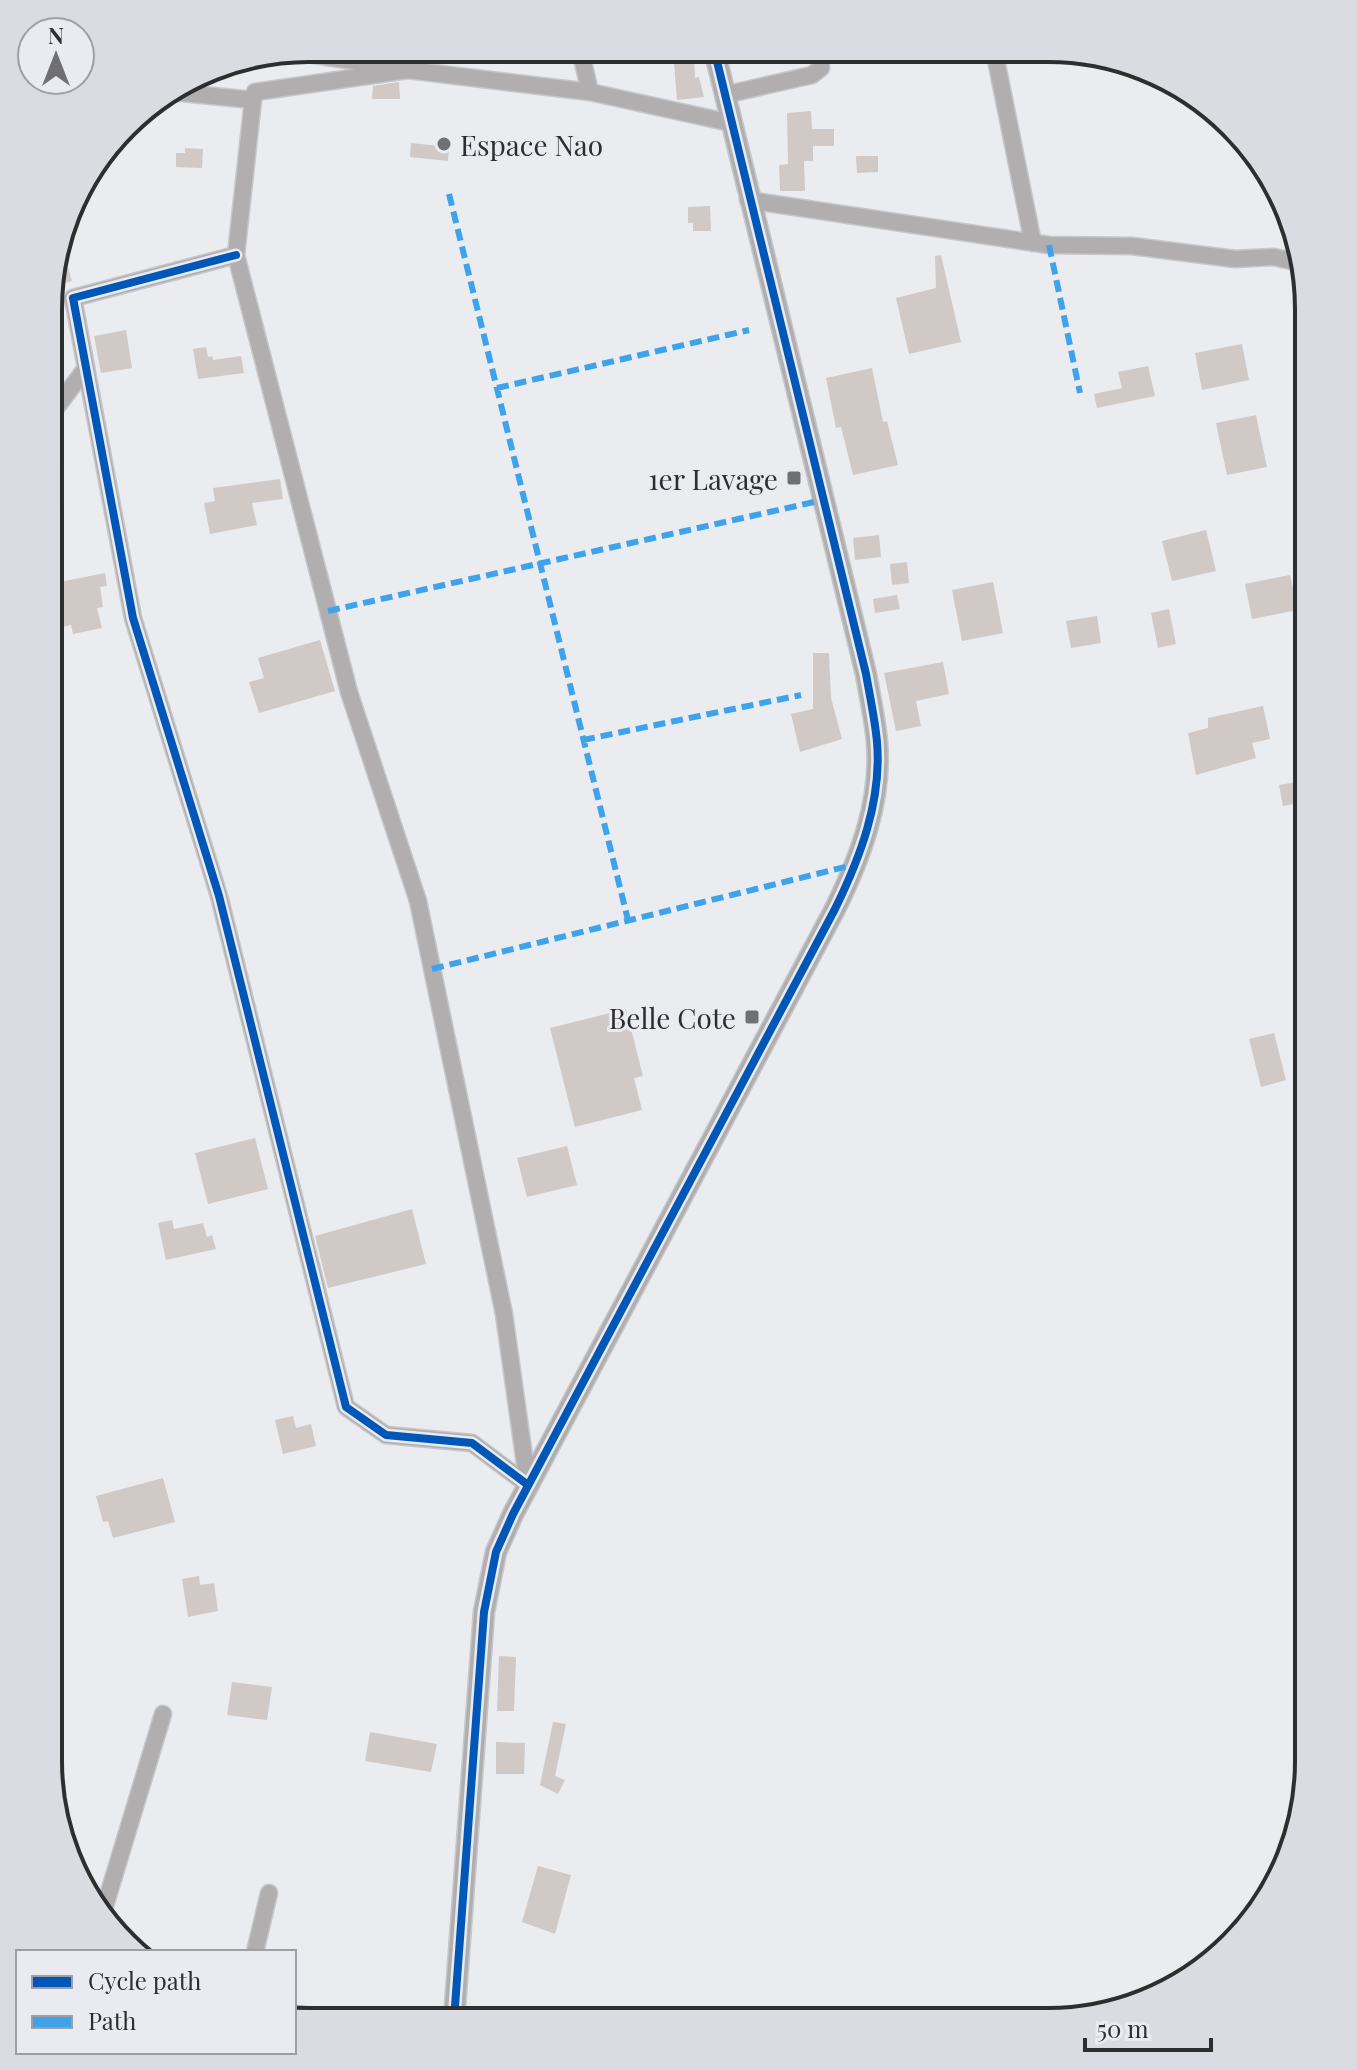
<svg xmlns="http://www.w3.org/2000/svg" width="1357" height="2070" viewBox="0 0 1357 2070" font-family="'Playfair Display',serif">
  <rect width="100%" height="100%" fill="#ebecf0"/>
  <path fill="#d0c9c6" d="M673,52H694L695,78L699,77L704,97L677,100Z
    M399,82L400,99H372L373,86Z
    M811,111L812,129H834V146H813V161H804L805,191H780L779,165L788,164L787,113Z
    M411,143L449,147L448,161L410,157Z
    M185,148L203,149L202,168L176,167V153H185Z
    M856,156H878V172L857,173Z
    M710,206L711,231H693V223H688V207Z
    M61,244L72,281L50,287V274Z
    M941,255L961,342L909,354L896,298L936,288L935,256Z
    M126,330L132,368L101,373L94,336Z
    M1242,344L1249,380L1202,390L1195,353Z
    M206,347L208,357L212,356L213,360L241,356L244,373L198,379L193,349Z
    M1148,366L1155,396L1097,408L1094,394L1122,388L1118,372Z
    M872,368L883,422L887,421L898,465L853,475L841,427L836,428L826,378Z
    M1256,415L1267,467L1227,475L1216,423Z
    M280,479L283,499L252,503L257,525L210,534L204,503L215,501L213,488Z
    M1206,530L1216,571L1172,581L1162,541Z
    M879,535L881,557L855,560L853,538Z
    M907,562L909,583L892,585L890,564Z
    M105,573L107,586L100,587L103,607L97,608L102,628L73,634L71,625L58,628L51,599L58,598L55,583Z
    M1290,575L1298,610L1252,619L1245,584Z
    M993,582L1003,633L962,641L952,590Z
    M897,595L900,609L875,613L873,599Z
    M1169,609L1176,644L1158,648L1151,613Z
    M1097,616L1101,643L1071,648L1066,621Z
    M320,640L335,691L259,713L249,682L264,678L258,658Z
    M813,653H829L831,698L842,739L800,752L791,714L813,709Z
    M943,662L949,694L916,701L921,726L896,731L884,673Z
    M1263,706L1270,739L1252,743L1256,758L1196,775L1188,733L1208,728V718Z
    M1309,780V801L1283,806L1279,785Z
    M626,1009L643,1076L634,1078L642,1110L575,1127L550,1028Z
    M1274,1033L1286,1080L1261,1087L1249,1039Z
    M255,1138L268,1189L208,1204L195,1153Z
    M567,1146L577,1185L527,1197L517,1158Z
    M412,1209L426,1264L328,1288L315,1236Z
    M172,1220L174,1229L203,1223L207,1237L212,1235L216,1249L166,1260L158,1223Z
    M293,1416L296,1428L311,1424L316,1446L283,1454L275,1420Z
    M163,1478L175,1522L113,1538L108,1521L103,1522L96,1496Z
    M199,1576L200,1585L214,1583L218,1611L188,1617L182,1579Z
    M499,1656L516,1657L514,1711H497Z
    M232,1682L272,1687L267,1720L227,1715Z
    M553,1722L566,1724L555,1776L565,1780L558,1794L540,1785Z
    M370,1732L437,1744L431,1772L365,1761Z
    M496,1742L525,1743L524,1774H496Z
    M538,1866L571,1875L555,1934L522,1922Z"/>
  <g fill="none" stroke-linecap="round" stroke-linejoin="round">
    <g stroke="#c6c7c9" stroke-width="19">
      <path id="minor" d="M580,49L590,92
        M994,50L1033,243
        M290,51L391,67
        M172,92L253,100L255,92L408,70L590,92L731,123
        M724,95L812,75L821,68L820,50
        M253,100L236,255L349,692L418,901L504,1314L528,1485
        M748,200L1049,245L1132,246L1235,259L1274,257L1300,263
        M236,255L73,298L133,618L219,896L346,1407L386,1435L472,1443L528,1485
        M50,416L86,368
        M104,1909L163,1714
        M255,1952L269,1893"/>
    </g>
    <g stroke="#c6c7c9" stroke-width="23">
      <path id="tertiary" d="M454,2020L484,1612L496,1552L513,1514L835,909C860,858 882,801 877,742C875,720 870,697 866,674L714,49"/>
    </g>
    <use href="#minor" stroke="#b0aeaf" stroke-width="16"/>
    <use href="#tertiary" stroke="#b0aeaf" stroke-width="20"/>
    <path stroke="#3ea3eb" stroke-width="6" stroke-dasharray="12 6" stroke-linecap="butt" d="M449,194L628,920
      M1049,245L1080,393
      M497,388L749,330
      M328,611L823,500
      M583,740L801,695
      M432,969L857,864"/>
    <g stroke="#eaebf1" stroke-width="13">
      <path id="cycleway" d="M236,255L73,298L133,618L219,896L346,1407L386,1435L472,1443L528,1485
        M454,2020L484,1612L496,1552L513,1514L835,909C860,858 882,801 877,742C875,720 870,697 866,674L714,49"/>
    </g>
    <use href="#cycleway" stroke="#0057b8" stroke-width="8"/>
  </g>
  <g fill="#707073" stroke="#eaebf1" stroke-width="3">
    <circle cx="444" cy="144" r="8"/>
    <rect x="786" y="470" width="16" height="16" rx="4"/>
    <rect x="744" y="1009" width="16" height="16" rx="4"/>
  </g>
  <g text-anchor="middle" dominant-baseline="central" stroke-width="6" stroke-linejoin="round" paint-order="stroke">
    <g font-size="28" fill="#2d2e30" stroke="#eaebf1" text-anchor="end">
      <text x="460" y="144" text-anchor="start">Espace Nao</text>
      <text x="778" y="478">1er Lavage</text>
      <text x="736" y="1017">Belle Cote</text>
    </g>
  </g>
  <path d="M0 0H1357V2070H0ZM309 62H1048A247 247 0 0 1 1295 309V1761A247 247 0 0 1 1048 2008H309A247 247 0 0 1 62 1761V309A247 247 0 0 1 309 62Z" fill="#dbdce2" fill-rule="evenodd"/>
  <path fill="none" stroke="#2d2e30" stroke-width="4" d="M309 62H1048A247 247 0 0 1 1295 309V1761A247 247 0 0 1 1048 2008H309A247 247 0 0 1 62 1761V309A247 247 0 0 1 309 62Z"/>
  <rect x="16" y="1950" width="280" height="104" fill="#eaebf1" stroke="#9e9fa4" stroke-width="2"/>
  <rect x="32" y="1976" width="40" height="12" fill="#0057b8" stroke="#9e9fa4" stroke-width="2"/>
  <text x="88" y="1990" font-size="24" fill="#2d2e30">Cycle path</text>
  <rect x="32" y="2016" width="40" height="12" fill="#3ea3eb" stroke="#9e9fa4" stroke-width="2"/>
  <text x="88" y="2030" font-size="24" fill="#2d2e30">Path</text>
  <g transform="translate(56 56)"><circle r="38" fill="#eaebf1" stroke="#9e9fa4" stroke-width="2"/>
  <path d="M0-6L14 30L0 20L-14 30Z" fill="#707073"/>
  <text y="-12" font-size="22" font-weight="bold" text-anchor="middle" fill="#2d2e30">N</text>
  </g>
  <path d="M1085 2038v12h126v-12" fill="none" stroke="#2d2e30" stroke-width="4"/>
  <text x="1097" y="2038" font-size="24" fill="#2d2e30" stroke="#eaebf1" stroke-width="6" paint-order="stroke">50 m</text>
</svg>
